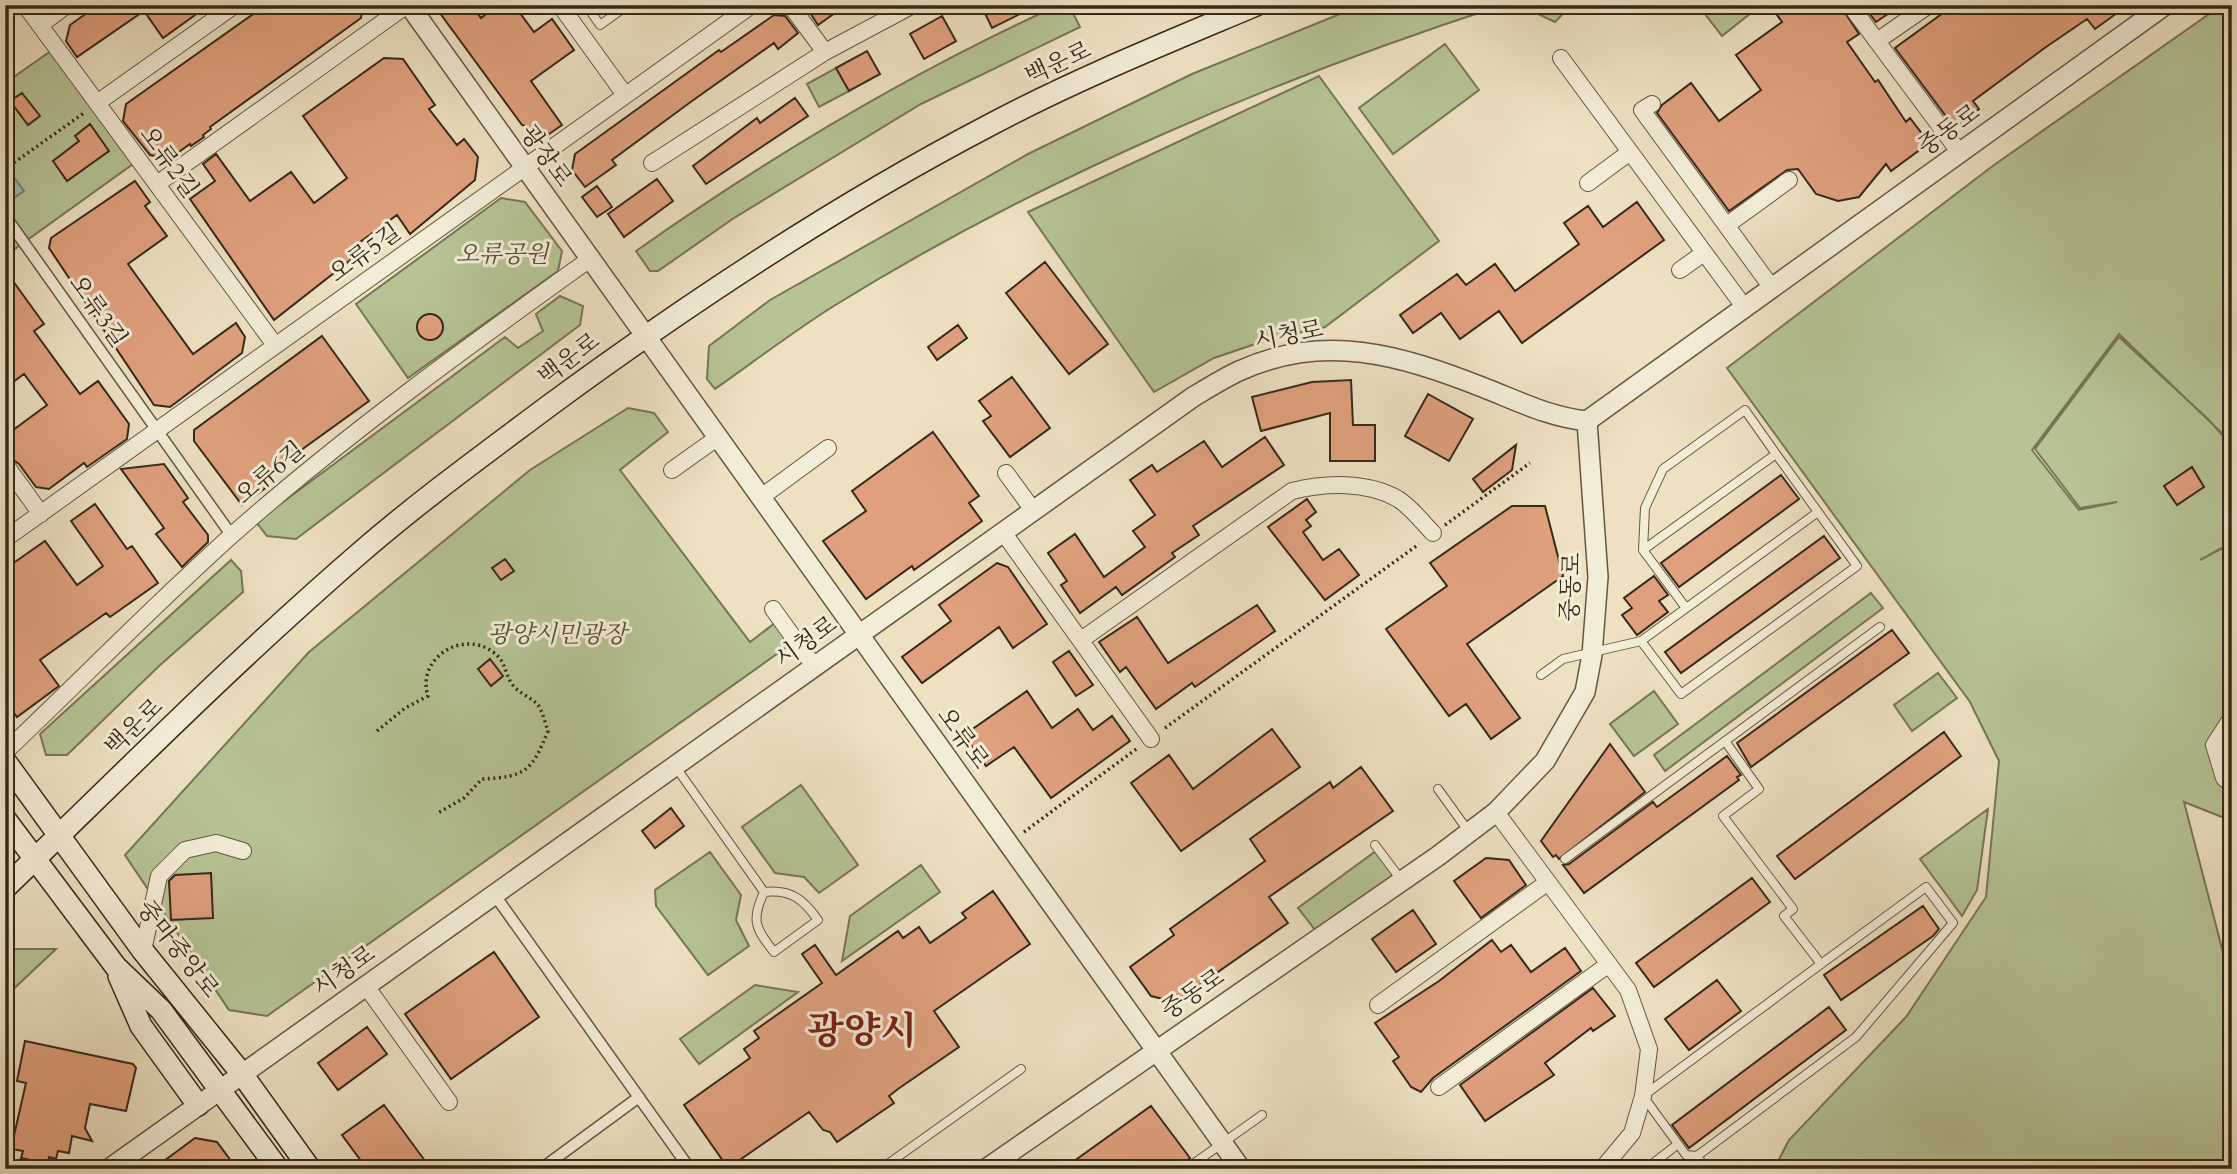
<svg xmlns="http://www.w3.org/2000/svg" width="2237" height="1174" viewBox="0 0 2237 1174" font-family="Cardo,'Noto Serif KR',serif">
  <rect width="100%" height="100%" fill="#ede1c2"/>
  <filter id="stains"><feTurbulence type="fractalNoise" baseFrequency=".00286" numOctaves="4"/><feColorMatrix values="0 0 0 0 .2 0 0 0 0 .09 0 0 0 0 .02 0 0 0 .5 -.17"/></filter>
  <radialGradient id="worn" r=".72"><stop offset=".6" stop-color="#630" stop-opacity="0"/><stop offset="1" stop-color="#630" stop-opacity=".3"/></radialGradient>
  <path fill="#b7c394" stroke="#767656" stroke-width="2" d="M1059,5H1069L1080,27L921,104L734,218L658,271H650L636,251C771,156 909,73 1059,5Z
    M1362,5H1503C1277,78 1039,179 837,304C795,330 755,361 715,389L707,379L709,346L770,300L1028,154L1192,74Z
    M1519,5H1571L1555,22Z
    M1698,5H1761L1722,36Z
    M2222,5H2232V443L2119,334L2032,450L2079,510L2117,502L2080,508L2035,449L2119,337L2209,420L2232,446V542L2200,560L2232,543V821L2184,802L2226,964L2232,965V1169H1774L1789,1140L1906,1017L1986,897L1999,761L1970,702L1727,368L1994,165Z
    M1445,44L1479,90L1393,154L1359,108Z
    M51,51L133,164L5,256V83Z
    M836,68L849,91L819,107L807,84Z
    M1319,76L1439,241L1325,327L1270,339L1214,358L1154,392L1028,212Z
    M501,198L525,202L562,251L558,271L408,378L356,304Z
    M560,296L583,306L580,325L296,539L267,536L256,522L505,337L518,348L543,331L536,314Z
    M628,408L654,413L668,432L620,470L750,642L775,623L791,644L267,1016L229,1010L125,855L309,652L530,470Z
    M231,560L241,571L243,592L159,666L67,755H46L40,734Z
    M1871,593L1883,608L1665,771L1654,755Z
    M1938,673L1957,698L1912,731L1894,705Z
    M1654,691L1678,724L1634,756L1610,724Z
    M801,785L858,865L819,893L804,877L775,873L742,827Z
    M1988,809L1977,890L1962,916L1920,859Z
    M1376,851L1397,880L1319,935L1298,908Z
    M710,852L741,895L736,920L749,946L708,975L656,906L655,890Z
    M921,865L940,892L842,961L850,916Z
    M7,949H56L5,997Z
    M755,985L798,992L699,1064L680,1039Z"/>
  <path fill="#99bdb5" stroke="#718276" stroke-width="2" d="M5,165L24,191L5,204Z"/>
  <path fill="#e0a07e" stroke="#362918" stroke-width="2" d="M98,5H209L163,38L144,11L77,57L66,41L70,25Z
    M266,5H363L361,18L210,127L211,129L203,135L204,137L191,146L190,144L169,159L150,155L123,121L126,104Z
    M434,5H472L481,18L498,5H514L534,32L552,19L574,50L531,81L562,125L549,134L522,125Z
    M805,5H846L818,25Z
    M981,5H1038L992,28Z
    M1770,5H1840L1859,34L1847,42L1875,82L1878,80L1906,122L1910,118L1929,143L1891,171L1886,164L1859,197L1838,201L1816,194L1798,169L1787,170L1729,211L1657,113L1662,105L1691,83L1719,121L1761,90L1736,55L1782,22Z
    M1863,5H1901L1876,22Z
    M1954,5H2128L2095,29L2087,19L2046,47L1973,101L1979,109L1954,127L1895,48Z
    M774,15L785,16L798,33L778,49L774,43L692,101L612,160L616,165L585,187L572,170L575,154L719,50L721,52Z
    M942,16L956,41L924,59L910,34Z
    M867,51L880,74L849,91L836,68Z
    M384,58L403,59L435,105L429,109L457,145L464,139L478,157L475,180L410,234L397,215L348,251L353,258L274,320L190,199L215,181L203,164L216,154L250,201L291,172L314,203L347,178L303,116Z
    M22,93L40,116L28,125L10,101Z
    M795,98L808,116L706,184L693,166L757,118L760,123Z
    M90,124L109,151L67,181L53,161L79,141L75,136Z
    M657,179L673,201L624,237L608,214Z
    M135,181L150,202L145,206L167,236L128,264L193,354L236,323L245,337L242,353L170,407L154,405L49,248L51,238Z
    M597,186L612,207L597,217L582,197Z
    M1637,202L1664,240L1522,343L1499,311L1460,339L1441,313L1413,333L1400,315L1457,274L1466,285L1495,264L1515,291L1579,244L1564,223L1588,206L1603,227Z
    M1045,262L1108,344L1069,374L1006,293Z
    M5,270L44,324L34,331L80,394L98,381L129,424L127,439L87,467L84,463L49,489L36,487L19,464L5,454V436L47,405L24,374L5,388Z
    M417 327a13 13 0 1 1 26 0a13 13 0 1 1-26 0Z
    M958,325L967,338L937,360L928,347Z
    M322,336L369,401L268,474L274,482L242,505L194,441V430Z
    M1012,377L1050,428L1010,457L983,421L991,416L979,401Z
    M1351,380L1353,425H1375V461H1330V413L1261,431L1252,397L1312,382Z
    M1428,394L1473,419L1449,461L1405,436Z
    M933,432L979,496L969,503L982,521L914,570L912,566L866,599L823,541L866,511L852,491Z
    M1265,437L1284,465L1193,526L1199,535L1172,553L1175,557L1122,595L1116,587L1080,613L1061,585L1067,581L1048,553L1075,534L1104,577L1145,547L1133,531L1155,515L1130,480L1152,465L1157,472L1204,441L1222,467Z
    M1516,445L1512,470L1483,492L1473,479Z
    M164,464L188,498L183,502L208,535V542L182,567L156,534L164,528L121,469Z
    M2192,467L2204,487L2177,505L2164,486Z
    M1781,475L1799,499L1679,587L1661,563Z
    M1307,499L1316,512L1306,520L1311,526L1303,532L1323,560L1339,549L1359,575L1325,600L1268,527Z
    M95,504L127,549L132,546L158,583L110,617L106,613L40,660L59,686L17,717L5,701V569L45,541L77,585L103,566L71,521Z
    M1512,506H1545L1563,576L1467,644L1520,718L1491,739L1466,704L1449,716L1386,629L1447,586L1430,563Z
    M1824,536L1840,558L1681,673L1665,652Z
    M505,559L514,571L501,580L492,568Z
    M997,563L1008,567L1047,624L1013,648L999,627L922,683L902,657L951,621L939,605Z
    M1654,576L1668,595L1659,601L1668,612L1637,635L1622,615L1632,608L1624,598Z
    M1257,605L1275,631L1195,687L1192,683L1156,709L1126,667L1120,672L1099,642L1137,617L1168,663Z
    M1892,630L1909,653L1751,767L1737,743Z
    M1069,651L1093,685L1076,696L1053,662Z
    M490,659L503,676L491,686L478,669Z
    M1027,691L1052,728L1078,709L1093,730L1112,716L1130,741L1051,798L1014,747L986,766L964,735Z
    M1272,729L1300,767L1181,851L1131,783L1169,755L1193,789Z
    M1944,732L1961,756L1795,879L1777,856Z
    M1610,744L1645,792L1559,859L1556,855L1553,857L1541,841Z
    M1727,756L1741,775L1737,777L1739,780L1584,893L1563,865L1569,864L1653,802L1657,807Z
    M1361,767L1393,811L1269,897L1288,923L1175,1002L1151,996L1130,967L1174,935L1170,929L1265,861L1250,839L1330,782L1333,788Z
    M671,808L684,826L655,848L642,831Z
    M1486,858L1509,860L1526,885L1481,918L1454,881Z
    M211,873L213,918L171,920L169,881L175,875Z
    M1752,878L1770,902L1654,987L1636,963Z
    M993,891L1030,944L934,1011L959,1047L898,1089L889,1096L894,1103L837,1142L830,1132L823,1130L809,1112L728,1168L684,1105L750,1058L744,1049L759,1038L754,1031L822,983L802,954L815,945L836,975L898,931L903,938L919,927L930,943L966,918L962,913Z
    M1923,906L1939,929L1933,936L1841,1000L1824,975Z
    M1413,910L1436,944L1396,972L1372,939Z
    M1492,940L1501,952L1511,945L1531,972L1565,948L1581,971L1433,1078L1421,1092L1411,1087L1393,1061L1399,1057L1375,1023L1439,981Z
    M494,952L539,1017L451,1079L405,1014Z
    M1717,980L1741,1011L1689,1050L1665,1019Z
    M1593,988L1615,1016L1593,1031L1591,1028L1545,1063L1554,1075L1485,1121L1460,1085Z
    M1829,1007L1846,1030L1689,1148L1672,1125Z
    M367,1027L387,1054L338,1090L318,1063Z
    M25,1041L133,1064L136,1068L126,1111L90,1104L85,1128L92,1141L72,1136L69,1153L58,1151L56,1159L49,1157L48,1164L21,1158L23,1151L11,1149L26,1083L17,1081Z
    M384,1105L431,1169H367L342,1135Z
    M1151,1106L1190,1158L1176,1169H1063Z
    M195,1138L217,1142L237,1169H153Z"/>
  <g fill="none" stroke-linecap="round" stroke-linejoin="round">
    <g stroke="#645742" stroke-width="10">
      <path id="service" d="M586,5L600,25L628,5
        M1643,550L1645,508L1663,469L1745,410L1776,454
        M1641,641L1818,512
        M1541,675L1563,659L1641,641L1681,694L1857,566L1776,454L1643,550L1686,608
        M675,766L764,892C751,920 755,928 774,952L818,920C803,899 791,889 764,892
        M1438,789L1469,832
        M1375,845L1402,881
        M1565,859L1880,627
        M1697,1156L1856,1037L1953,923L1926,887L1821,964
        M885,1166L1021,1069
        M1189,1167L1262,1115
        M1646,1169L1678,1144
        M1706,1169L1697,1156L1686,1155L1643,1096L1821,964L1784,916L1793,909L1723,816L1759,789L1725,741"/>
    </g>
    <g stroke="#645742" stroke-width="13">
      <path id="pedestrian" d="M5,216L232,536
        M494,894L690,1169
        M541,1169L639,1097"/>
    </g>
    <g stroke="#645742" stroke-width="18">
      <path id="minor" d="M25,5L275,345
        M560,5L625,95
        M790,5L825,52
        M1850,5L1960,153
        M40,25L67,5
        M1877,41L1929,5
        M1561,58L1745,308
        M97,103L235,5
        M1652,104L1642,110L1772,288
        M652,163L825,52L913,5
        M1588,183L1630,152
        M157,184L407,5
        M1727,225L1789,180
        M1680,270L1704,253
        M5,464L41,514
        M672,470L717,438
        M1006,473L1033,510
        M760,498L828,448
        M1003,532L1151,739
        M5,539L752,5
        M773,609L814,666
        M1081,640L1292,491C1325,483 1367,481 1398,499C1411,507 1423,523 1433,533
        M2232,717L2214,745L2224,778L2232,785
        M5,752C81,680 154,605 232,535C345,435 467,347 590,259
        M1496,812L1628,990L1649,1049L1643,1096L1632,1133L1602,1169
        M143,951L159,876L185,850L216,843L243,851
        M366,986L449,1102
        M1378,1005L1548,882
        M1439,1087L1609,964"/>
    </g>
    <g stroke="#645742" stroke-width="22">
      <path id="tertiary" d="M409,5L1241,1169
        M109,1169L1193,397C1208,388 1224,378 1239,371C1324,332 1400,355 1482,387C1518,401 1549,417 1587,421
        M986,1169L1438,856L1496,812L1545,761L1585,692L1592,655L1598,577L1587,421L2165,5"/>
    </g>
    <g stroke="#362918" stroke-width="24">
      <path id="secondary" d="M5,761L143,951L242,1074L310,1169
        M5,819L116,967L161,1010L278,1169
        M5,888C122,775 237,659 361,552C421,500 486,453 550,405C689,303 835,206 988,126C1074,80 1166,43 1256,5
        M119,976L141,1026L198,1105"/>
    </g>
    <path stroke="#362918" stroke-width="3.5" stroke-dasharray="2 3.5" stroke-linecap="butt" d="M5,169L84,113
      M1445,525L1530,463
      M1165,728L1419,544
      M377,731L405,708L428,696C416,659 462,629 493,652C506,661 504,672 512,684C518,693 531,697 538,705C543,712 545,723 548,731C532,770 527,777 482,779L464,798L436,814
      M1024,832L1139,747"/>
    <use href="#service" stroke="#f3ecd7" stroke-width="8"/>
    <use href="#pedestrian" stroke="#f3ecd7" stroke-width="10"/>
    <use href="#minor" stroke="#f3ecd7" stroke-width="16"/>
    <use href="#tertiary" stroke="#f3ecd7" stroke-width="19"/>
    <use href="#secondary" stroke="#f3ecd7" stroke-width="21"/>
  </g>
  <g text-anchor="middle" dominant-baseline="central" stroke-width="6" stroke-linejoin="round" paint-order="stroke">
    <g font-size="24" fill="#362918" stroke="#f3ecd7">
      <text transform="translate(1058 63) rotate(-25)">백운로</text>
      <text transform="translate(1949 130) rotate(-36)">중동로</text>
      <text transform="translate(546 156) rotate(54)">광장로</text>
      <text transform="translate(169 162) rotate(54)">오류2길</text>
      <text transform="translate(365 253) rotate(-36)">오류5길</text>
      <text transform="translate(98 311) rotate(55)">오류3길</text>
      <text transform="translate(1289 335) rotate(-11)">시청로</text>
      <text transform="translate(569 359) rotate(-37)">백운로</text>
      <text transform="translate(270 473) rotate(-40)">오류6길</text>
      <text transform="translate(1571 587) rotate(-88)">중동로</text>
      <text transform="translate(806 642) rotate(-36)">시청로</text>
      <text transform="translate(134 727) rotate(-44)">백운로</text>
      <text transform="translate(963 738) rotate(54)">오류로</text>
      <text transform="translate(178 949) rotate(52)">중마중앙로</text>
      <text transform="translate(344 971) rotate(-35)">시청로</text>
      <text transform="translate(1193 994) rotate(-34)">중동로</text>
    </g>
    <g font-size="24" font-style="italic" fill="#565037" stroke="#f3ecd7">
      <text x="502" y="254">오류공원</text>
      <text x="557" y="634">광양시민광장</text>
    </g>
    <g font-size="38" font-weight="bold" fill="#7a1f14" stroke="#f3ecd7">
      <text x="862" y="1031">광양시</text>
    </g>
  </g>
  <rect width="2237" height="1174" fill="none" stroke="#ede1c2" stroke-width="28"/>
  <rect x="7" y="7" width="2223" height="1160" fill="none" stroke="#362918" stroke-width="3.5"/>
  <rect x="14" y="14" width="2209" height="1146" fill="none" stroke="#362918" stroke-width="2"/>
  <rect width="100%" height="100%" filter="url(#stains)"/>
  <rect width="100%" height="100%" fill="url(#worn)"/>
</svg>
